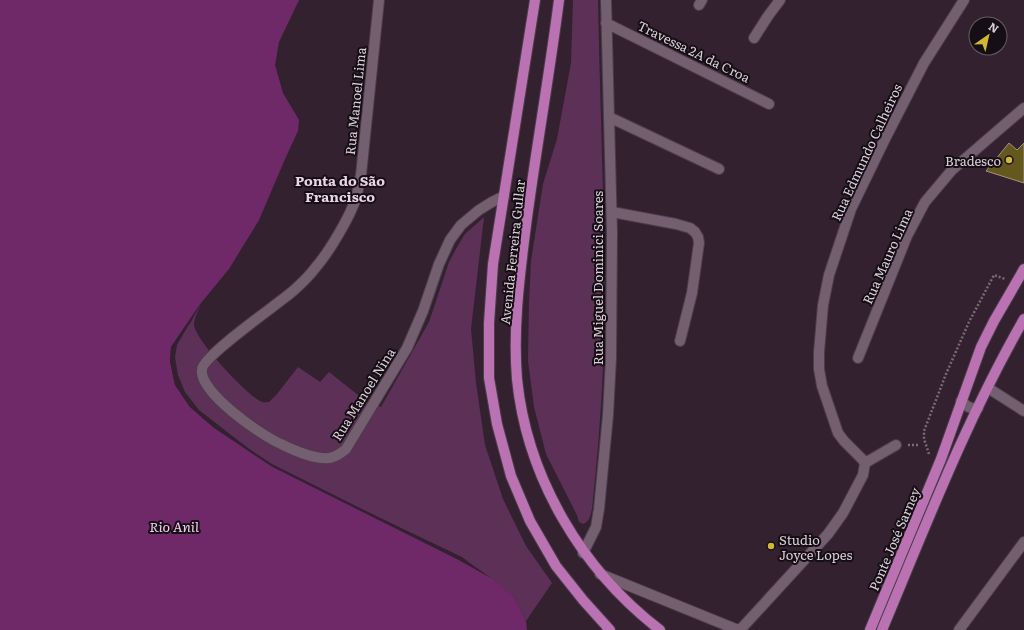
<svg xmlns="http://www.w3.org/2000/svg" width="1024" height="630" viewBox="0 0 1024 630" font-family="Literata,serif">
  <rect width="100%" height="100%" fill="#332130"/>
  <path fill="#5d3058" d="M573,0H598C600,122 607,245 603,367C601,414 597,462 592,509C590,516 590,521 583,524L579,522L577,515L546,454L534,407L528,361L529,302L531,261L543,184L557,139L571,63Z
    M484,217L471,329L476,383L485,445L503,499L526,546L552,583L526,621L514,597L462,557L271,466L199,410L185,392L178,375L175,357L177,345L201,303C199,309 194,318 194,324C194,339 246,394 260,401C262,403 266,402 269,402L277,394L298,367L320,382L329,372L368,403L381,407L429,322L449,262L457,247L465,234Z"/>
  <path fill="#6f2969" d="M0,0H299L279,42L275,65L283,93L299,120L298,131L285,159L259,220L229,269L201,303L171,347L170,361L175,385L190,407L213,427L271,466L459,560L491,578L514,597L526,621L527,630H0Z"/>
  <path fill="#332130" d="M201,303L191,322L173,347L172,361L177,384L191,405L214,426L272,464L460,558L477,568L491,578L459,560L271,466L213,427L190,407L175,385L170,361L171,347Z"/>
  <path fill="#64581f" stroke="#9d977e" d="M1009,143L1017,150L1024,143V183L986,171Z"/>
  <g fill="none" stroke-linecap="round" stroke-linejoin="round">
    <g stroke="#4c3d4a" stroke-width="12">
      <path id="minor" d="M379,0L361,175C359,182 358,191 356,198C350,217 329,252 316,267C310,275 301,284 293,291C278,304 204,355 202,369C198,392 262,436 281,444C293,450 320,462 333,457C337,456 342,452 346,449L407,348L423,311L439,264L450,240L461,225L479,210L492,202L504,196
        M699,5L702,0
        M606,23L769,104
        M754,38L768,16L780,0
        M609,117L719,169
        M612,212L676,224L690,228L695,232L698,237L699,243L692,293L680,341
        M858,358L907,236L925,202L952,170L1024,108
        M988,388L1024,411
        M961,401C966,406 971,410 978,408
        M865,463L896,445
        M583,553L596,527L599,509L608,415L611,358L612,233L606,0
        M600,574L738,630
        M740,630L828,534L843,513L863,475L865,463L862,459L844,441L838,433L822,386L819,369V352L823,305L829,275L851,209L885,139L924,63L964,0
        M959,630L1024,542"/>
    </g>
    <g stroke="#4c3d4a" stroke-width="12">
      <path id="major" d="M535,0L493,264L489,323V378L497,424L511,476L530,521L556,566L583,600L610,630
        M559,0C549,78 535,155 525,233C519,281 513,330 517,379C527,478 582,570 660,630
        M870,630L941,459L981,347L994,321L1024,269
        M882,630C926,525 967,418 1024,319"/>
    </g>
    <path stroke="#7a6b78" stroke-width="2.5" stroke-dasharray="2 2" stroke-linecap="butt" d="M908,445H919
      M929,454L924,439V431L946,374L969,322L994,275L1005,279"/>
    <use href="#minor" stroke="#735f70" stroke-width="10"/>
    <use href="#major" stroke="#ba72b3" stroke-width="10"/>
  </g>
  <g fill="#d1b736" stroke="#160e15" stroke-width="1.5">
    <circle cx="1009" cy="160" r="4"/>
    <circle cx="771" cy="546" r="4"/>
  </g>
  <g text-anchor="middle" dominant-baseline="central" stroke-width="4" stroke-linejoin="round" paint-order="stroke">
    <g font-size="13" fill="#dbcfd9" stroke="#160e15">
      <text transform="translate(694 51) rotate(26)">Travessa 2A da Croa</text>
      <text transform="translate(355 101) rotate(-84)">Rua Manoel Lima</text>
      <text transform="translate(866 152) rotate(-65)">Rua Edmundo Calheiros</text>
      <text transform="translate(512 252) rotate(-84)">Avenida Ferreira Gullar</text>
      <text transform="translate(887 256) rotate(-66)">Rua Mauro Lima</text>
      <text transform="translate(597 278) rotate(-90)">Rua Miguel Dominici Soares</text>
      <text transform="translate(363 394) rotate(-58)">Rua Manoel Nina</text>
      <text transform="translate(894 539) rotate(-67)">Ponte José Sarney</text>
    </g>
    <g font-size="13" fill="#dbcfd9" stroke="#160e15" text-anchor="end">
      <text x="1001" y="160">Bradesco</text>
      <text x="779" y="539" text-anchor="start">Studio<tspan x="779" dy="15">Joyce Lopes</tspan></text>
    </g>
    <g font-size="14" font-weight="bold" fill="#edd5e9" stroke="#160e15">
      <text x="340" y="180">Ponta do São<tspan x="340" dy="16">Francisco</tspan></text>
    </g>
    <g font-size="14" font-style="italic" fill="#f6cdf0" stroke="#160e15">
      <text x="174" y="526">Rio Anil</text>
    </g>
  </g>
  <g transform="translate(988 36) rotate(34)"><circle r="19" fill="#160e15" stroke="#655b63"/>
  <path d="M0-3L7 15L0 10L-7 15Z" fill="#d1b736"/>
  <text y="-6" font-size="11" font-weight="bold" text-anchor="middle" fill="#dbcfd9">N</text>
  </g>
</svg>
